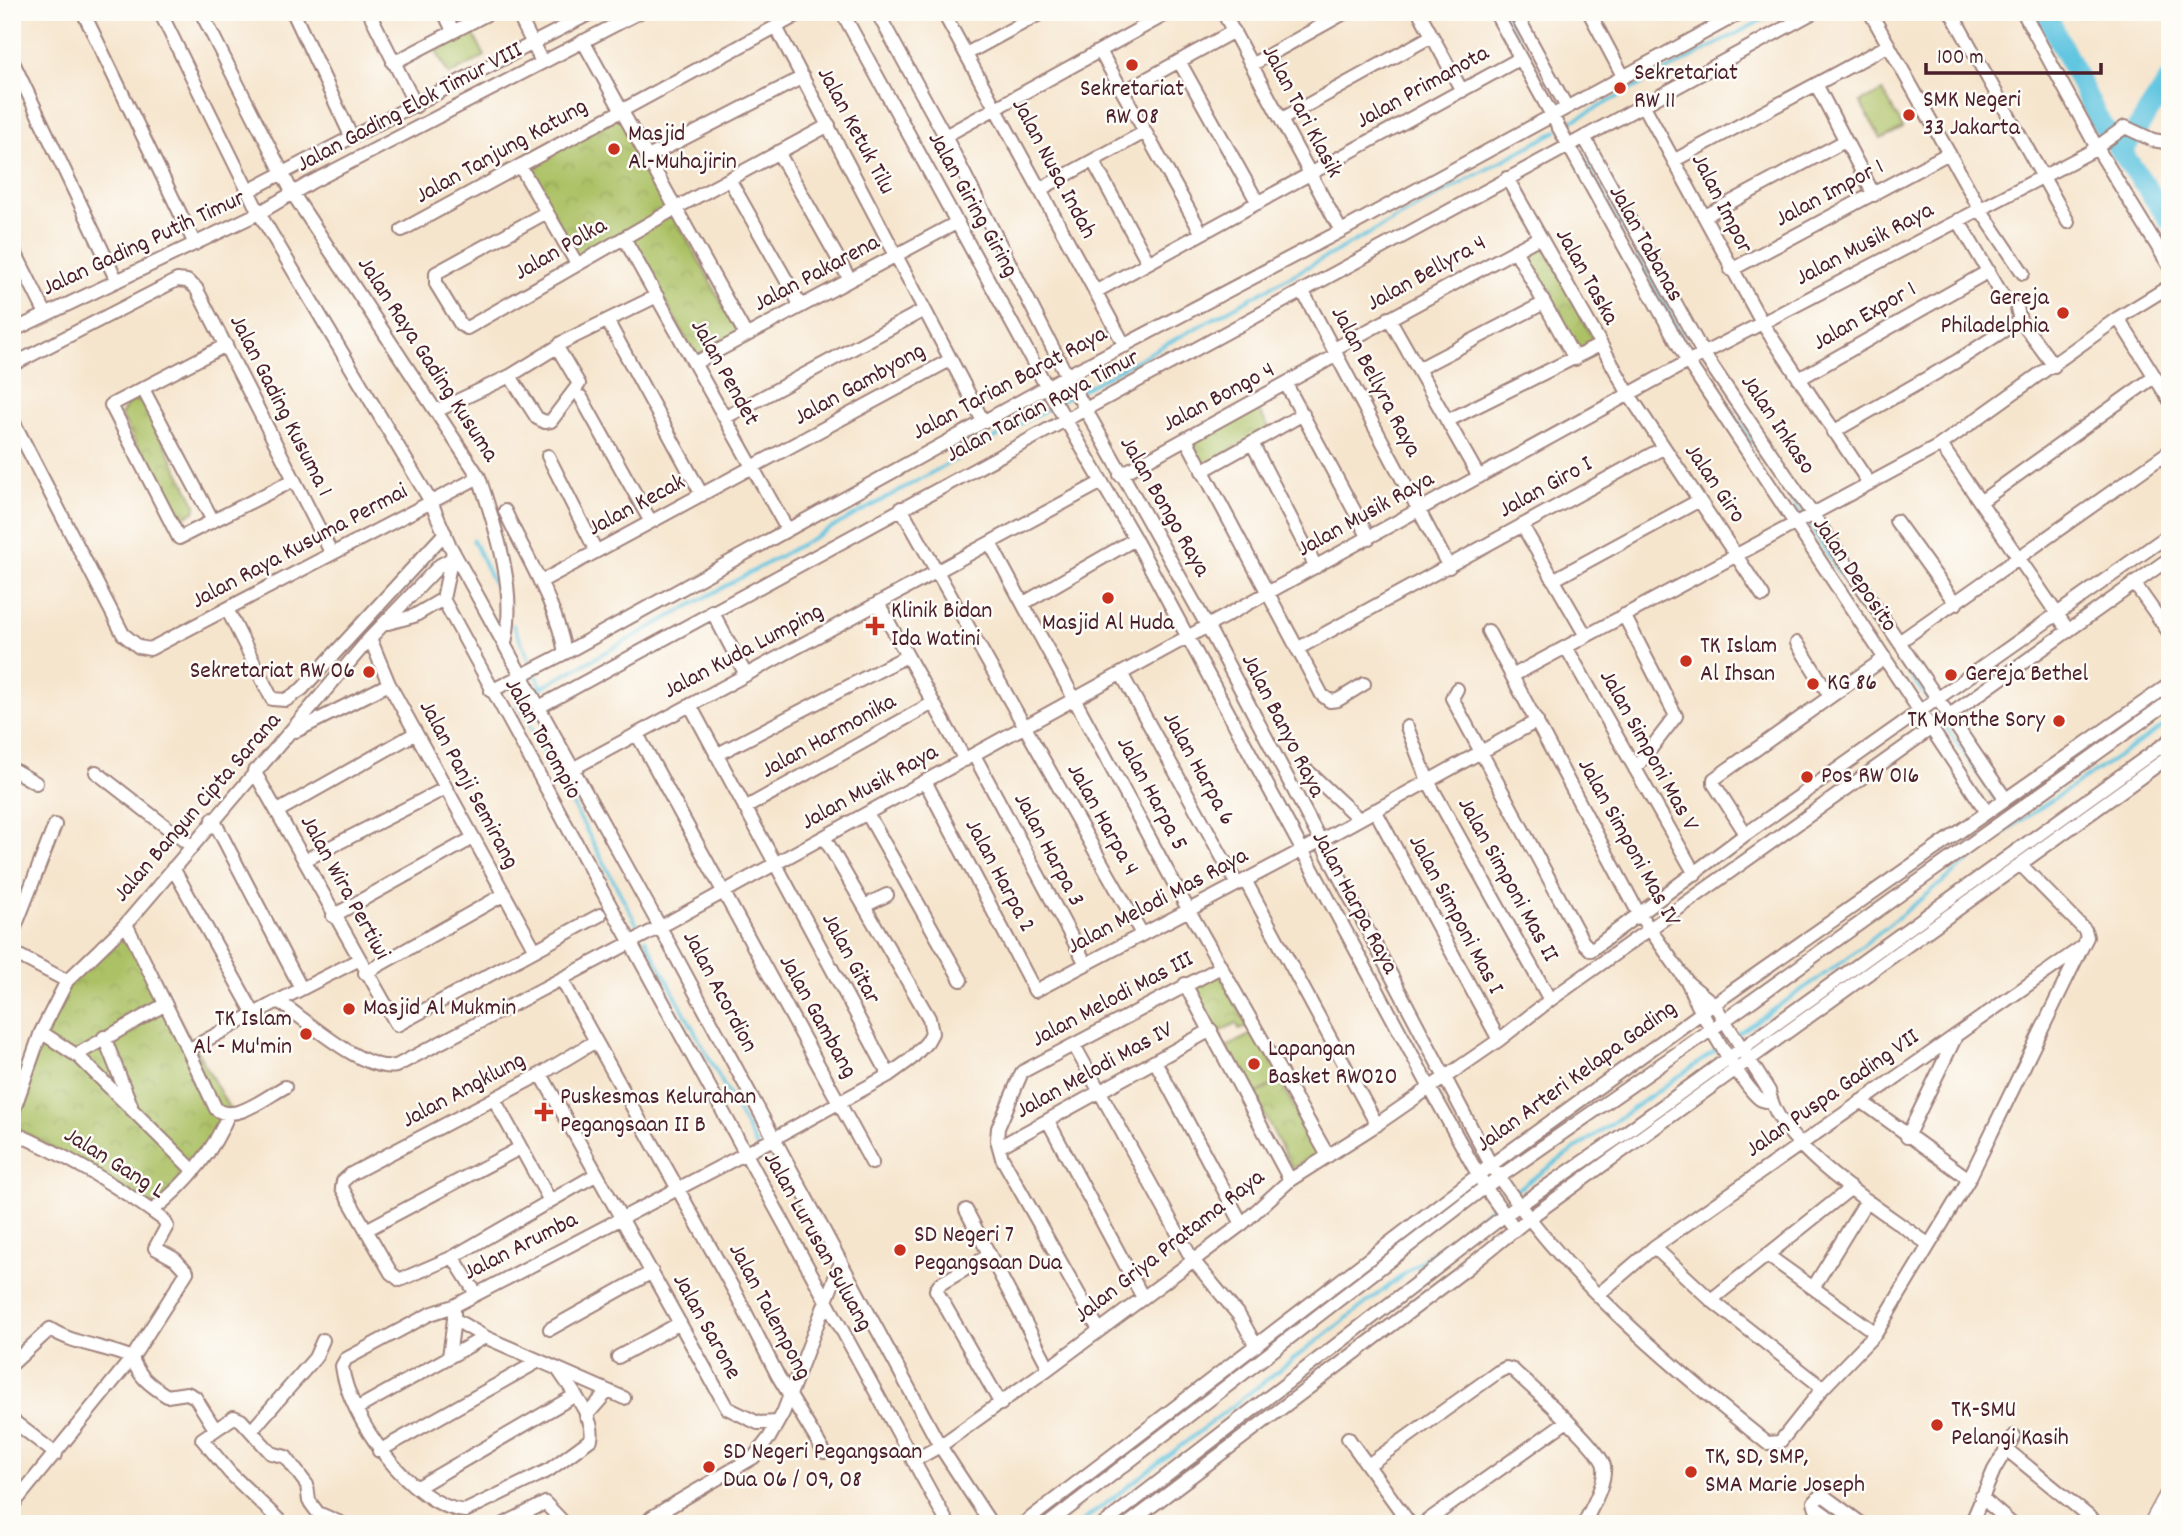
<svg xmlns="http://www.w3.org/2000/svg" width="2182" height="1536" viewBox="0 0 2182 1536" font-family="Dekko,sans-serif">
  <defs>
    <pattern id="park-crowns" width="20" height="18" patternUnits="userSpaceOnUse" patternTransform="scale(1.75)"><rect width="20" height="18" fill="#acc165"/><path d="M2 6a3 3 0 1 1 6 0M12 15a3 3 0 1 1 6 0" fill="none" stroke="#96a558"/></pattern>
  </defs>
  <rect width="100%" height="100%" fill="#fdfcf7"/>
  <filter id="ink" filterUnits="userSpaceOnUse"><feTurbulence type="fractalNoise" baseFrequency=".0143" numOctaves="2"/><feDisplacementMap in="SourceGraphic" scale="14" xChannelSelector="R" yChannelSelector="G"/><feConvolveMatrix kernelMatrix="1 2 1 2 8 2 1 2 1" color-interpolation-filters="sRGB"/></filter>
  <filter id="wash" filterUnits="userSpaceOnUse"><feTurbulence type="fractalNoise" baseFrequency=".00686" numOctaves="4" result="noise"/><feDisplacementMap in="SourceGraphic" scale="28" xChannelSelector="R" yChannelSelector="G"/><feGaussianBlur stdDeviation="1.57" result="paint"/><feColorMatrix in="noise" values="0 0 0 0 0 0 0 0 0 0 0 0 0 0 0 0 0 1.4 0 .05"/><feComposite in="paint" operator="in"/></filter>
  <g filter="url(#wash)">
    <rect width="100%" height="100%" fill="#f6e5cd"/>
    <path fill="url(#park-crowns)" stroke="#7b7048" stroke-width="2" d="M620,116L739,334L696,357L627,232L577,258L527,166Z
      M1543,243L1595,343L1578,352L1523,253Z
      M137,400L144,404L196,505L194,512L179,519L173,516L121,415L129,402Z
      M1252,401L1269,427L1202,468L1189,441Z
      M126,924L233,1115L156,1208L12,1125V1115L67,981Z
      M1218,971L1248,1026L1240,1030L1236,1023L1219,1032L1222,1039L1219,1041L1190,986Z
      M1280,1081L1318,1153L1292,1168L1254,1095Z"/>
    <path fill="#acc165" stroke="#7b7048" stroke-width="2" d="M473,33L485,56L449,75L436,51Z
      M1883,91L1903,128L1881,139L1860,102Z
      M1256,1032L1281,1080L1252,1096L1226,1047Z"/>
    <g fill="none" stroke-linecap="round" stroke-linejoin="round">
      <path stroke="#63c6e1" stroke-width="3.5" d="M1504,12L1554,105
        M1560,115L1573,139
        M1563,126L1777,12
        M1577,145L1685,342L1802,515
        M1060,402L1557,131
        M1807,521L1860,606L1928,700
        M473,540L504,605
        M513,625L532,665
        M535,672L542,688
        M1944,724L1997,801
        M641,932L517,701L1053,406
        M645,939L765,1162
        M1738,1034L1842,962L2013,826L2170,722
        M1515,1191L1718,1049
        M1079,1524L1494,1205"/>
      <path stroke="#63c6e1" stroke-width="21" d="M2045,12L2097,117L2170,221
        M2122,152L2170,79"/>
    </g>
  </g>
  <g filter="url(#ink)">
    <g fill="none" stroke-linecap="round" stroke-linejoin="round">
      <g stroke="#a0827c" stroke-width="16">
        <path id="minor" d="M83,12L195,244
          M160,12L259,213L431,502L450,546L660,927L940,1446L991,1524
          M201,12L293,194L479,477C496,529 517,589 505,643
          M293,12L351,136
          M369,12L416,106
          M444,12L453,31
          M517,12L542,62
          M842,12L1050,393L1135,539L1430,1088L1485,1187L1515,1229
          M877,12L945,136L1069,380L1208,627L1491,1165C1562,1275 1666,1362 1767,1443L1780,1442L1823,1388L1876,1333L1969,1179L2082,947
          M943,12L1125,346
          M1223,12L1341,231
          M1419,12L1462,91
          M1495,12L1688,362L1986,811
          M1515,12L1566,106
          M1589,12L1623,76
          M1870,12L1980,209L2023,273
          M1951,12L2068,222
          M2023,12L2097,148L2170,267
          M776,27L983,421
          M583,41L746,335
          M1100,51L1201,232
          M966,54L1043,12
          M12,60L117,281
          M1179,61L1258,203
          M393,63L491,12
          M1253,64L1346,12
          M1816,84L1874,195
          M1123,92L1234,31
          M1643,104L1762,323L1869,483
          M1282,119L1432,36
          M945,136L1170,12
          M1584,137L1703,353L2005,798
          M778,152L850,280
          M648,157L803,77
          M1675,160L1889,45
          M1093,161L1148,262
          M520,166L577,264
          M1507,178L1630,396L1763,596
          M729,179L801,306
          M1039,190L1145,132
          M248,191L593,12
          M547,212L436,273V284L461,325L467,328L676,208L829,125
          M1705,216L1845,141
          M1958,220L2004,298
          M402,230L803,12
          M624,238L787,529
          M12,246L46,314
          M1515,250L1575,359
          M1731,270L1949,153
          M1095,292L1519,59
          M1303,292L1449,567
          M2017,308L2020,320L2054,366
          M1389,318L1479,477
          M2118,318L2170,401
          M608,322L702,495
          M12,331L259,213L310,183L640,12
          M561,343L657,296
          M226,345L111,405L179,538L294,480
          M1334,349L1540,237
          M695,363L958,222
          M12,365L177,280L187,281L196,288L332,554
          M1418,369L1544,303
          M1799,379L1989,271
          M1287,386L1369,538
          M143,389L213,521
          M581,397L651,522
          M436,411L510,376L557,347L579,384L551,421L545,422L537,418L510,376
          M1303,414L1252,443L1316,567
          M726,417L924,310
          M12,419L123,634L139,647L150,649L479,477
          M1447,421L1600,345
          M1833,432L1957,361L2020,320
          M1186,439L1322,695L1330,701L1338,700L1364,684
          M1941,445L2068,630
          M548,456L596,551
          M1202,471L1252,443
          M1120,475L1337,355
          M1980,502L2154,377
          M901,508L1142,934
          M505,511C526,557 557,604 565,653
          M1896,521L1956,604
          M1522,525L1586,636
          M990,543L1183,900L1328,1156
          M453,551L443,599L948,1524
          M1553,580L1698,501
          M540,582L950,360
          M2134,583L2170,634
          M878,603L965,760
          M1024,603L1135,539
          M227,609L272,699L286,700L302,689L445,533
          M712,611L746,675
          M1624,615L1676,716L1635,769
          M388,623L414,616L443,599
          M1488,631L1639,914L1688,983L1714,1004L1769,1091C1778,1148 1883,1211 1928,1244
          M370,638L389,684L535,950
          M1899,642L2170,451
          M1797,643L1830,696
          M1566,647L1695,874
          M1297,649L1663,448
          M1122,675L1237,884
          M1512,676L1939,446L2118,318L2170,286
          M1457,689L1452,698L1583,942L1591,950L1746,834L2170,534
          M491,691L565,653L1066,376L1341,231L1742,12
          M690,705L889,1075
          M539,707L1814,12
          M1407,727L1428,781L1550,1000
          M296,731L389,684
          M637,734L872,1163
          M716,755L907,656
          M974,755L1086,964
          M574,768L1102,482
          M12,769L36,783
          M254,771L397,1025L600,915
          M96,772L191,846
          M1309,772L1359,819
          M925,781L1035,991L1318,842L1537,721
          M745,808L933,703
          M1375,810L1499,1040
          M278,811L416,733
          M867,813L961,980
          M213,819L301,988
          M1746,834L1714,784V779L1885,658
          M305,860L446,788
          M173,868L253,1012
          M1245,880L1377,1125
          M864,906L887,895
          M333,916L473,838
          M126,924L188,1050L278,1001C307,1020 362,1072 396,1066L660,927L1691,360L2090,152L2125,127L2153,140L2170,143
          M12,935L55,825
          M12,952L67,981
          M365,973L503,895
          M562,980L735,1292L778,1376L824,1452
          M1185,984L1290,1180
          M1689,985C1696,1006 1743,1087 1760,1099C1763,1101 1767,1101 1771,1102
          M278,1001L358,960
          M41,1032L79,1057L194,1171
          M104,1037L131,1105
          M594,1042L541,1074L351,1174L343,1181L342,1188L391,1273L400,1280L453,1257L597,1174
          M1074,1045L1192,1259L1240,1317L1256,1346
          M188,1050L216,1109C235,1124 267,1096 285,1087
          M76,1055L164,1005
          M1155,1061L1242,1224
          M541,1074L727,1408L758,1423L778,1422
          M494,1099L549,1199
          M1861,1101L1969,1179
          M12,1115L41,1032L67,981L126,924L370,638L440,565L451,559
          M1048,1121L1142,1296
          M12,1132C66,1155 116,1185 164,1220L167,1226L155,1248L175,1259L187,1272L132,1358L12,1506
          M1907,1137L1956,1036
          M999,1147L1211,1030
          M966,1210L1049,1368
          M152,1211C185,1185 212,1155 228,1115
          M366,1230L520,1148
          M1654,1247L1711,1300L1823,1388
          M1767,1255L1876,1333
          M988,1256L940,1284L936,1290L1001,1404
          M453,1257L475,1292
          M1813,1288L1867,1200
          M1599,1294L1654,1247L2082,947L2087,937L2085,930L2020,864
          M1711,1300L1851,1188
          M454,1306V1319L485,1337L624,1398
          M550,1329L652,1272
          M1099,1330L1002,1158L997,1140L998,1128L1022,1072L1221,967
          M449,1357L454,1319
          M618,1357L680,1323
          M12,1364L50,1329C75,1345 105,1346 132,1358C139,1377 150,1385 167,1396L187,1393L195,1397L215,1429
          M559,1371C570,1388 596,1419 591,1439L549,1470L465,1511C411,1506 348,1417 342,1366L346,1359L430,1314L454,1306L773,1139L889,1075L911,1059L927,1042L932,1033L929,1018L824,837
          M356,1409L485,1337
          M586,1416L608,1391
          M12,1420L56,1454
          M252,1430L315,1358L323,1340
          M1348,1438L1410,1524
          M2006,1449L2098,1524
          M379,1451L539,1361
          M913,1461L940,1446L1049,1368L1242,1224L1290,1180L1373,1127L1499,1040L1550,1000L2170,558
          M1368,1465L1498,1372L1506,1368L1513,1370C1530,1386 1600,1447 1604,1466C1606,1484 1591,1508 1584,1524
          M418,1487L574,1396
          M1981,1497L2012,1524
          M283,1524L230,1473L202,1439L234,1417L241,1420L271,1453L286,1457L307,1485L309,1501L318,1513L343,1524
          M504,1524L545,1503L565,1524
          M645,1524L652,1517L754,1457L769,1438L783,1413L841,1262
          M1023,1524L1491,1165L1701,1013L2170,684
          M1048,1524L1485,1187L1725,1020L2170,701
          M1104,1524L1505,1215L1625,1133L2170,740
          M1128,1524L1466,1269L1528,1219L2170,756
          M1423,1524L1567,1421
          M1838,1524L1816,1508L1814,1502L1819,1497L1824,1496L1862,1524
          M1971,1524L1994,1470L2014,1436"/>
      </g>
      <g stroke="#a0827c" stroke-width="21">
        <path id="highway" d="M2153,1524L2170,1493"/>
      </g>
      <use href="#minor" stroke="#fff" stroke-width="12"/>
      <use href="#highway" stroke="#fff" stroke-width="18"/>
    </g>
  </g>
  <g fill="#c8321e" stroke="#fdfcf7" stroke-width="2.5">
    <circle cx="1132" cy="65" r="7"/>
    <circle cx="1620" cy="88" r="7"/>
    <circle cx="1909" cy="115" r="7"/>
    <circle cx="614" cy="149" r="7"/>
    <circle cx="2063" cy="313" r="7"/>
    <circle cx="1108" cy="598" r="7"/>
    <path d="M871.5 615.5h7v7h7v7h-7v7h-7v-7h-7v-7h7z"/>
    <circle cx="1686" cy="661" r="7"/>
    <circle cx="369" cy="672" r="7"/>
    <circle cx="1951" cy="675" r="7"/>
    <circle cx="1813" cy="684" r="7"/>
    <circle cx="2059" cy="721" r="7"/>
    <circle cx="1807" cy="777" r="7"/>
    <circle cx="349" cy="1009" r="7"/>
    <circle cx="306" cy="1034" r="7"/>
    <circle cx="1254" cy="1064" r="7"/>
    <path d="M540.5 1101.5h7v7h7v7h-7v7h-7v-7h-7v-7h7z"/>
    <circle cx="900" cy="1250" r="7"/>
    <circle cx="1937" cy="1425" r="7"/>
    <circle cx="709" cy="1467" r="7"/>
    <circle cx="1691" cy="1472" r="7"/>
  </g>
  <g text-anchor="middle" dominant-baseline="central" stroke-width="5" stroke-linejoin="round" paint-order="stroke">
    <g font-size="24" fill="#4a1f2b" stroke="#fdfcf7" text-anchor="start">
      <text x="1634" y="74">Sekretariat<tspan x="1634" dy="28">RW 11</tspan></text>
      <text x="1132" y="90" text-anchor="middle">Sekretariat<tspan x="1132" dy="28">RW 08</tspan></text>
      <text x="1923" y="101">SMK Negeri<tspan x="1923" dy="28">33 Jakarta</tspan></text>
      <text x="628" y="135">Masjid<tspan x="628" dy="28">Al-Muhajirin</tspan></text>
      <text x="2049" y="299" text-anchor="end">Gereja<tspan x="2049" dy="28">Philadelphia</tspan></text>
      <text x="891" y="612">Klinik Bidan<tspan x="891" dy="28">Ida Watini</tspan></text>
      <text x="1108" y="624" text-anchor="middle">Masjid Al Huda</text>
      <text x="1700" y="647">TK Islam<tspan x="1700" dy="28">Al Ihsan</tspan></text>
      <text x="355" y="672" text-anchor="end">Sekretariat RW 06</text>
      <text x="1965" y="675">Gereja Bethel</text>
      <text x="1827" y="684">KG 86</text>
      <text x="2045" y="721" text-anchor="end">TK Monthe Sory</text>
      <text x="1821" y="777">Pos RW 016</text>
      <text x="363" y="1009">Masjid Al Mukmin</text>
      <text x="292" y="1020" text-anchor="end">TK Islam<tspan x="292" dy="28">Al - Mu'min</tspan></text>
      <text x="1268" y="1050">Lapangan<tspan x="1268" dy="28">Basket RW020</tspan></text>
      <text x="560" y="1098">Puskesmas Kelurahan<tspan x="560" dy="28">Pegangsaan II B</tspan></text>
      <text x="914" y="1236">SD Negeri 7<tspan x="914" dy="28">Pegangsaan Dua</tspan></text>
      <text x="1951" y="1411">TK-SMU<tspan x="1951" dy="28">Pelangi Kasih</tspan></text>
      <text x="723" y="1453">SD Negeri Pegangsaan<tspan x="723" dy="28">Dua 06 / 09, 08</tspan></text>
      <text x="1705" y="1458">TK, SD, SMP,<tspan x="1705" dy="28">SMA Marie Joseph</tspan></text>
    </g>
    <g font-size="24" fill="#4a1f2b" stroke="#fdfcf7">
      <text transform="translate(1423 88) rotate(-29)">Jalan Primanota</text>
      <text transform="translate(410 108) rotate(-28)">Jalan Gading Elok Timur VIII</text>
      <text transform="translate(1301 112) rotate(62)">Jalan Tari Klasik</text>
      <text transform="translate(855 131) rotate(62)">Jalan Ketuk Tilu</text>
      <text transform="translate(502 152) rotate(-29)">Jalan Tanjung Katung</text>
      <text transform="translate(1053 169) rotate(62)">Jalan Nusa Indah</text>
      <text transform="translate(1830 194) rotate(-28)">Jalan Impor 1</text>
      <text transform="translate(1721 204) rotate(63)">Jalan Impor</text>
      <text transform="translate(972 205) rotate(61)">Jalan Giring Giring</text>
      <text transform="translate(144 244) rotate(-25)">Jalan Gading Putih Timur</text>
      <text transform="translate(1645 244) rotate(61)">Jalan Tabanas</text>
      <text transform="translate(1865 245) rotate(-28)">Jalan Musik Raya</text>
      <text transform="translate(561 250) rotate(-30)">Jalan Polka</text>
      <text transform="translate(817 274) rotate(-28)">Jalan Pakarena</text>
      <text transform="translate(1427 274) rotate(-29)">Jalan Bellyra 4</text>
      <text transform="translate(1586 277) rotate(61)">Jalan Taska</text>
      <text transform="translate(1865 317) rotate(-30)">Jalan Expor 1</text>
      <text transform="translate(427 360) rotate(57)">Jalan Raya Gading Kusuma</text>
      <text transform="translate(724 373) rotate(61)">Jalan Pendet</text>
      <text transform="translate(1375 382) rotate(62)">Jalan Bellyra Raya</text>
      <text transform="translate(1010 384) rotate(-28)">Jalan Tarian Barat Raya</text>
      <text transform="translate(860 385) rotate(-29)">Jalan Gambyong</text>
      <text transform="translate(1219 398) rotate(-28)">Jalan Bongo 4</text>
      <text transform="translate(280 406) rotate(63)">Jalan Gading Kusuma 1</text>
      <text transform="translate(1043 407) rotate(-28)">Jalan Tarian Raya Timur</text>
      <text transform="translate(1777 425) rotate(56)">Jalan Inkaso</text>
      <text transform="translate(1714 484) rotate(56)">Jalan Giro</text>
      <text transform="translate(1546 488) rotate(-29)">Jalan Giro I</text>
      <text transform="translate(637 506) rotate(-28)">Jalan Kecak</text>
      <text transform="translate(1164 507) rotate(60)">Jalan Bongo Raya</text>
      <text transform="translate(1366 515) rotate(-29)">Jalan Musik Raya</text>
      <text transform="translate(300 547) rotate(-28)">Jalan Raya Kusuma Permai</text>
      <text transform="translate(1854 575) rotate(56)">Jalan Deposito</text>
      <text transform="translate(744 652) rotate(-28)">Jalan Kuda Lumping</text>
      <text transform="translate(1282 726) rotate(63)">Jalan Banyo Raya</text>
      <text transform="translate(829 737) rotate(-29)">Jalan Harmonika</text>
      <text transform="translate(542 739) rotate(61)">Jalan Torompio</text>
      <text transform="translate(1648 751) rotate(61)">Jalan Simponi Mas V</text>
      <text transform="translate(1198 769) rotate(61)">Jalan Harpa 6</text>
      <text transform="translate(468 785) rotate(62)">Jalan Panji Semirang</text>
      <text transform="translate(870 788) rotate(-29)">Jalan Musik Raya</text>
      <text transform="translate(1151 794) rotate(62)">Jalan Harpa 5</text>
      <text transform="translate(198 808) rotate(-49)">Jalan Bangun Cipta Sarana</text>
      <text transform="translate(1102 820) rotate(61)">Jalan Harpa 4</text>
      <text transform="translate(1628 843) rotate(61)">Jalan Simponi Mas IV</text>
      <text transform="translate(1048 850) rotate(62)">Jalan Harpa 3</text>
      <text transform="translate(999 876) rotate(62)">Jalan Harpa 2</text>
      <text transform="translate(1507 880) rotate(61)">Jalan Simponi Mas II</text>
      <text transform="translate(344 888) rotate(61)">Jalan Wira Pertiwi</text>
      <text transform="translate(1158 902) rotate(-28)">Jalan Melodi Mas Raya</text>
      <text transform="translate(1354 903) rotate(62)">Jalan Harpa Raya</text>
      <text transform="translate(1455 915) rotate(62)">Jalan Simponi Mas I</text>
      <text transform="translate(850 959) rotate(62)">Jalan Gitar</text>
      <text transform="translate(719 992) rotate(62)">Jalan Acordion</text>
      <text transform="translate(1113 1000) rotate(-28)">Jalan Melodi Mas III</text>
      <text transform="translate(817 1017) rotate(61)">Jalan Gambang</text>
      <text transform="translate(1095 1071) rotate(-29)">Jalan Melodi Mas IV</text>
      <text transform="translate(1577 1077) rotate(-36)">Jalan Arteri Kelapa Gading</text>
      <text transform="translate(464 1091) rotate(-28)">Jalan Angklung</text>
      <text transform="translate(1833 1094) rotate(-35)">Jalan Puspa Gading VII</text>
      <text transform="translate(114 1164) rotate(32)">Jalan Gang L</text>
      <text transform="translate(817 1242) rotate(61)">Jalan Lurusan Suluang</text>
      <text transform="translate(521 1247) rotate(-27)">Jalan Arumba</text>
      <text transform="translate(1170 1247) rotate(-38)">Jalan Griya Pratama Raya</text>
      <text transform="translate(769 1312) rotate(62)">Jalan Talempong</text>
      <text transform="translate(706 1327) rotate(61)">Jalan Sarone</text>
    </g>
  </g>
  <rect width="2182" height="1536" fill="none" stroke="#fdfcf7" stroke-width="42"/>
  <path d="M1926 63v10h175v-10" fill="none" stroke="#4a1f2b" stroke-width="3.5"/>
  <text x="1937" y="63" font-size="21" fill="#4a1f2b" stroke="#fdfcf7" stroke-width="5" paint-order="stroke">100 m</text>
</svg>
